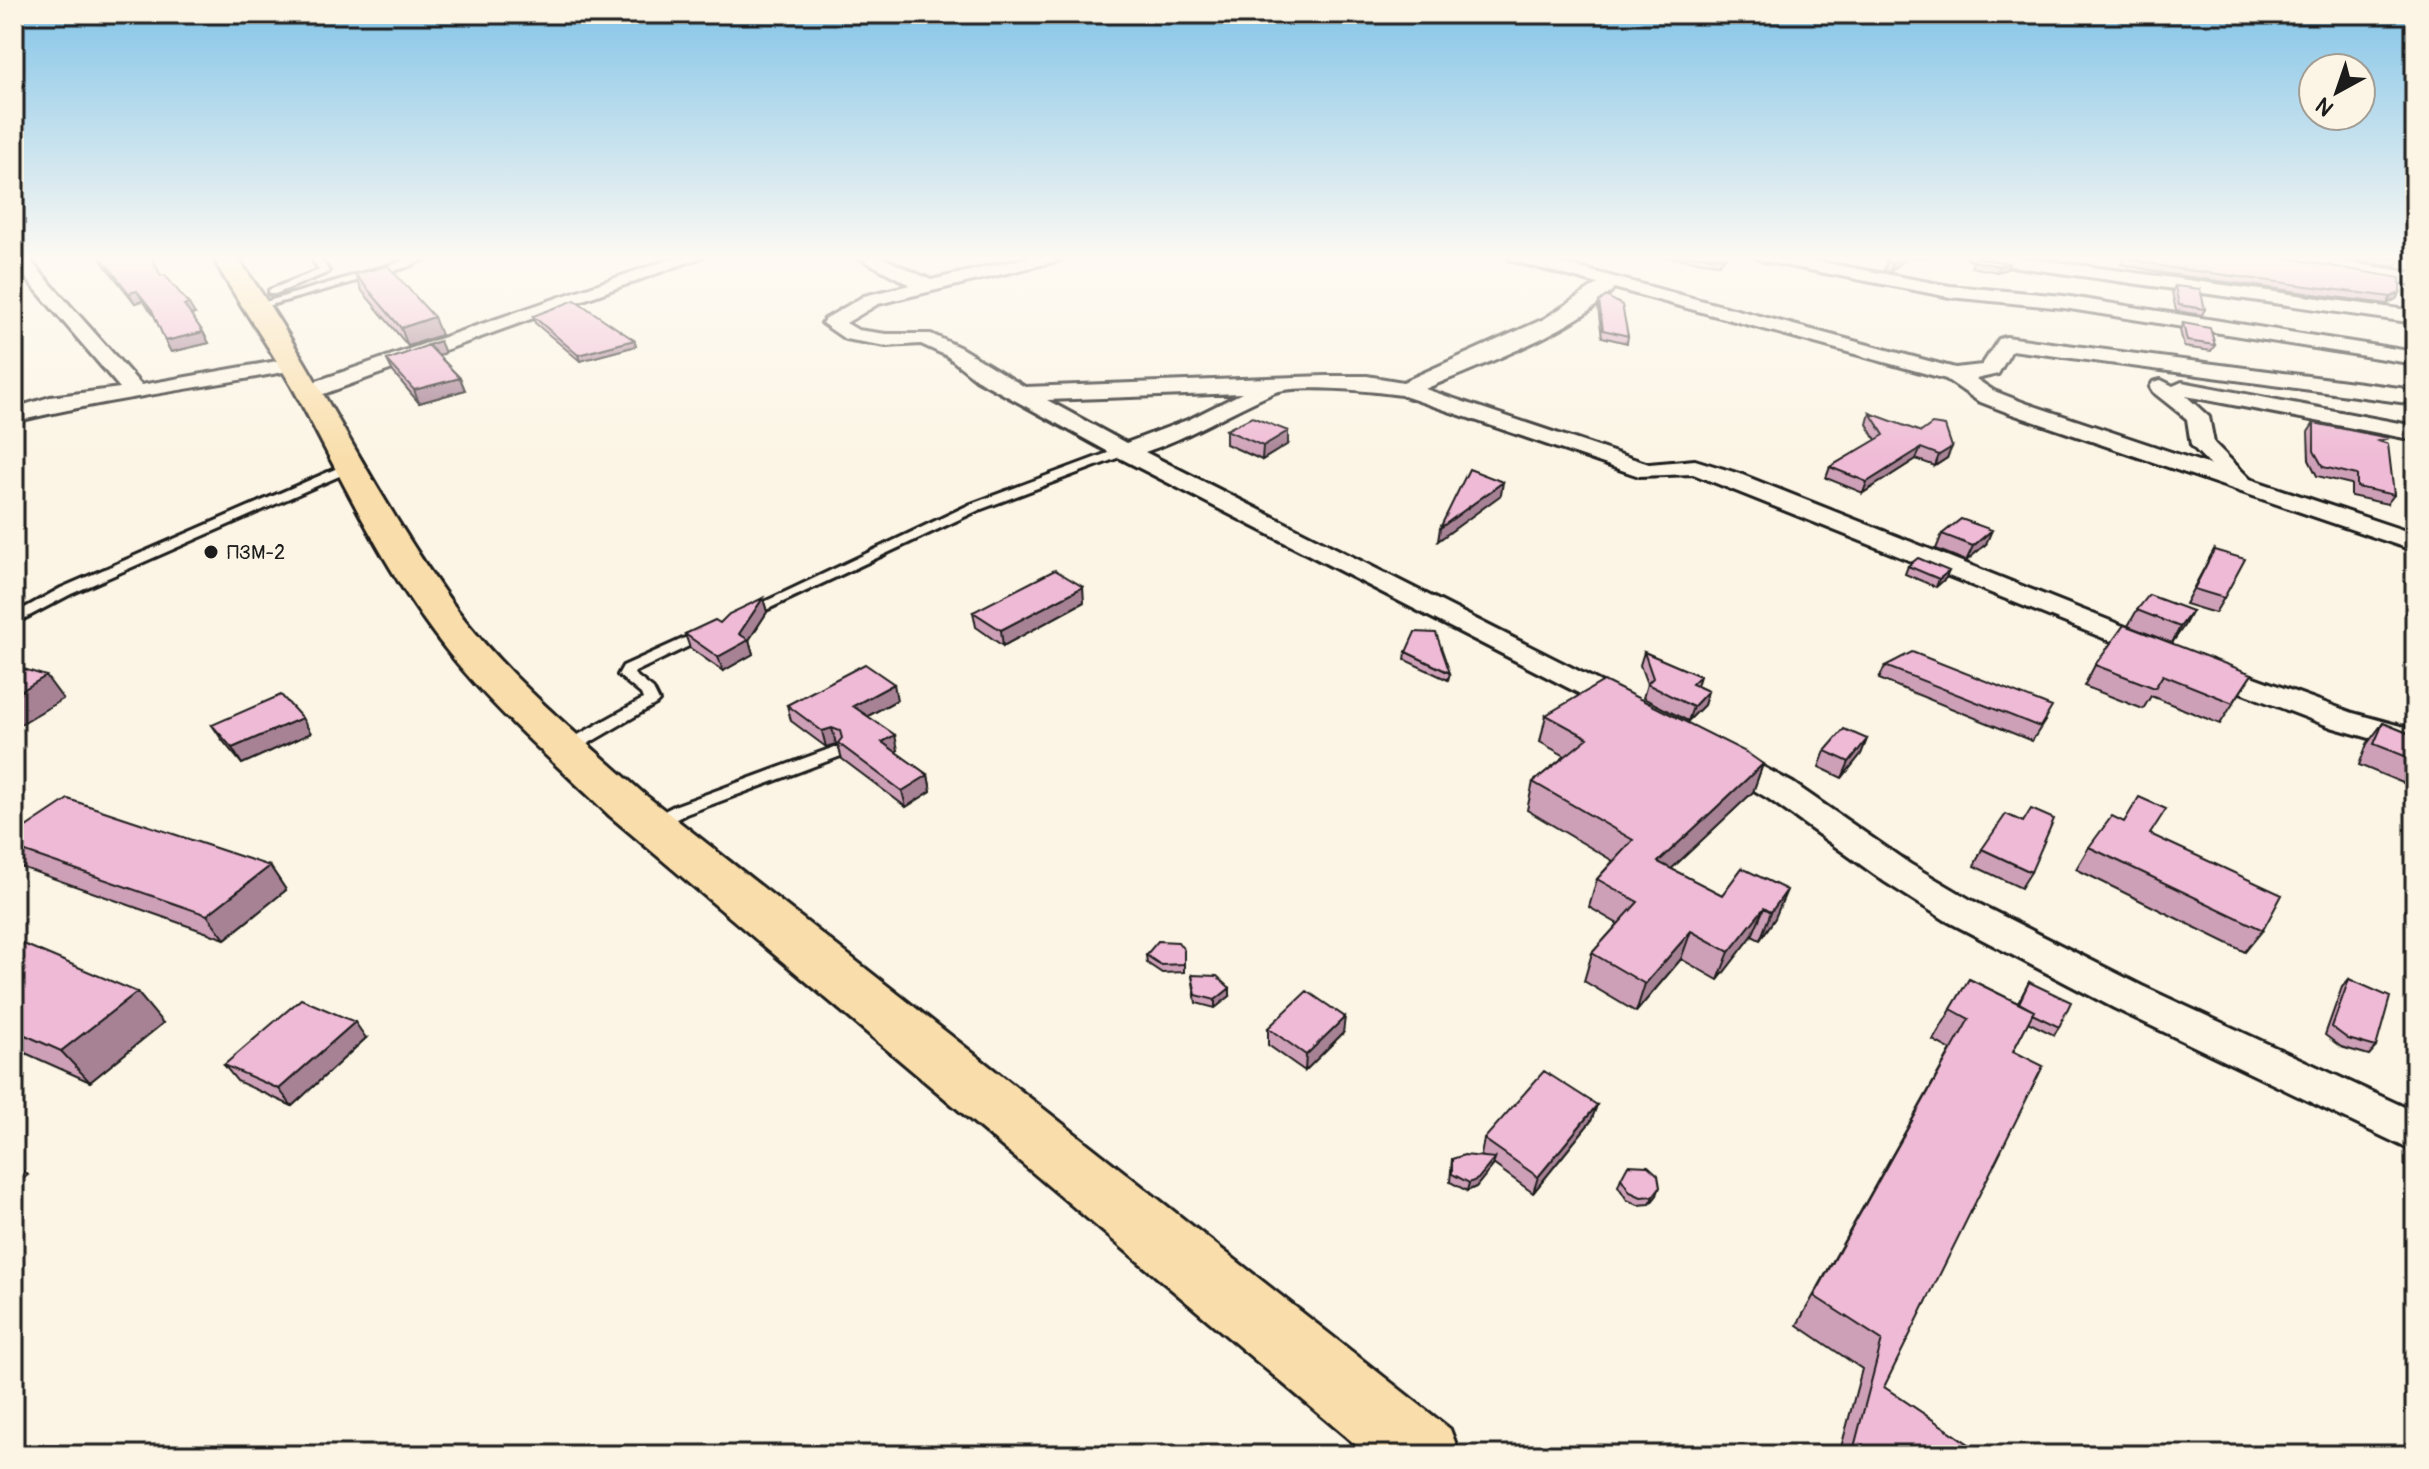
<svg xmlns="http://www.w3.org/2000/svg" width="2429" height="1469" viewBox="0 0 2429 1469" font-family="Pangolin,sans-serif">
  <rect width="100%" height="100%" fill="#fcf5e5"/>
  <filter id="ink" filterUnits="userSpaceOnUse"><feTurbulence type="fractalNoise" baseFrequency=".0125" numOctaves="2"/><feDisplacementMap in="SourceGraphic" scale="16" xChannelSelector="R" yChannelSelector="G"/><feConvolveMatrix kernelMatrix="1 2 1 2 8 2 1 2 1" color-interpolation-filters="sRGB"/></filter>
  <g filter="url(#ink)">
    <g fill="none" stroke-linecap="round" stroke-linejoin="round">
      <g stroke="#1c1c1c" stroke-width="6">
        <path id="lane" d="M310,256H318L329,271L327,273L275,294H269V290L319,270Z
          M420,256H432L407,267L263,307L255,305Z
          M1124,447L1128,448V454L979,510L751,617L746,618L739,614L971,504Z
          M349,463L355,467L353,470L71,594L14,624V614L61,588Z
          M707,628L712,629L714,632L712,635L635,672L634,674L653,689L659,701L656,704L572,753H560L558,749L560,745L643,699L641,694L618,675L623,666Z
          M835,747L841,748L843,752L841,756L686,814L657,829H645L642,825L645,821L674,806Z"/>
      </g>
      <g stroke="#1c1c1c" stroke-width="6">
        <path id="street" d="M14,256H26L141,385L294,358L305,364L294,370C201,388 106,399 14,422V408L50,397L120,388L14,264Z
          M679,256H705L318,396H302L299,391L302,386Z
          M856,256H879L931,280L1034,256H1064L1061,260L878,304L846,323L858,330L886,334H931L961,348L1025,387L1325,376H1367L1403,382L1544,319L1598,284L1510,260L1507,256H1535L1955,368L1982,365L1999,339L2006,337L2415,390V404L2012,350L1998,374L1976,379L1994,391L2025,403L2210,465L2191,445L2187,419L2153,392L2150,387L2153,382L2161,380L2173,386L2182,382L2415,426V440L2186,396L2209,417L2214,443L2250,479L2415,534V551L2009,413L1978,401L1946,379L1614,288C1584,328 1473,368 1425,389L1649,464L1695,460L1740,474L2166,643L2171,649L2166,655H2146L1693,474L1639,476L1401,395C1374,391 1296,383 1273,393C1229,412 1190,437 1145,452L1640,702L1645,709L1640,716L1629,719L1116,456L976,379L947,356L921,344L886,346L845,339L822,323L825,319L864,296L910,285ZM1242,393L1190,419L1126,443L1047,400Z
          M1754,256H1789L1950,286L2064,296L2415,352V364L2064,308L1950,297L1763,261Z
          M1966,256H2012L2415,311V323L1975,261Z
          M2268,256H2308L2415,273V285L2277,261Z
          M2207,660L2353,713L2415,730V751L2331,727L2196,675L2192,669L2196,663Z
          M1720,744L1793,783L1910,864L1971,900L2142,986L2415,1112V1152L2114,1008L1945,920L1885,882L1769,799L1708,763L1704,755L1708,747Z"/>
      </g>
      <g stroke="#1c1c1c" stroke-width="6">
        <path id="highway" d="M212,256H236C317,369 375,499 458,611C510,680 579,736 644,794L1450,1429L1460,1455H1368L610,816C555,763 496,712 448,652C385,573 342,479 294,390C268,344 237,301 212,256Z"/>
      </g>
      <use href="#lane" fill="#fcf5e5" fill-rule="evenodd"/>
      <use href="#street" fill="#fcf5e5" fill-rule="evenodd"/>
      <use href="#highway" fill="#f9deab" fill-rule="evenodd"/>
    </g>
    <path fill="#cea0b7" stroke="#1c1c1c" stroke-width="2" d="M99,256L161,276L195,314L191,315L203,332L209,343L171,352L155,317L143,301L135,303L103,263Z
      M1659,256H1726L1719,264Z
      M1797,256H1823L1821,259Z
      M1888,256H1924L1923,258L1909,256L1890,272L1884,271Z
      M2126,256L2280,257L2400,293L2396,299L2387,304L2168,274L2121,264Z
      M2324,256H2400V260L2396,267Z
      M1976,258L2007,269L1997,272L1971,267Z
      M355,274L441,335L408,346L362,291Z
      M2175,286L2205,309L2202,315L2176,311L2172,292Z
      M1599,302L1628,336L1627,343L1602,337L1598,308Z
      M533,316L634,340L636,346L580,361L535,323Z
      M2183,323L2215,345L2211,351L2184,347L2180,330Z
      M445,353L439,356L460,378L465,390L419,403L393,372L387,360Z
      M1870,413L1947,458L1935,466L1916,459L1863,493L1826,478L1830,467L1876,440L1867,424Z
      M2314,423L2386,443L2394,495L2387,504L2351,496V484L2317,476L2309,460L2308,432Z
      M1226,430L1288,444L1262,460L1226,444Z
      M1942,534L1986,544L1966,561L1936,549Z
      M2214,550L2224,598L2215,613L2185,604Z
      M1908,566L1946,578L1936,587L1905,574Z
      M763,598L767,612L749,640L753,654L723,671L690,648L685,634L720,623Z
      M1084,602L1003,646L976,627L973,612Z
      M2137,610L2192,611L2172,643L2128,626Z
      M1406,652L1450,673L1448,680L1405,660Z
      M1644,652L1700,676L1697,686L1708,691L1704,705L1688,721L1643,698L1647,684L1640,665Z
      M2095,665L2252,674L2220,724L2151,696L2143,709L2084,686Z
      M1885,666L2045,721L2032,741L1879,679Z
      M897,700L868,716L898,750L895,752L928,775L931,791L906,807L842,759L838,745L836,744L826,747L791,721L787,705Z
      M1546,715L1763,764L1753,792L1671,869L1722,895L1742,868L1775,918L1760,940L1752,936L1718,980L1681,959L1636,1012L1584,981L1592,953L1618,924L1589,907L1597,879L1613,861L1527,810L1533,782L1565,756L1540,742Z
      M2383,723L2415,736V788L2359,765L2367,744Z
      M212,725L311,733L242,764L222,740Z
      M1867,739L1861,754L1842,778L1819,767L1825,751Z
      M2124,822L2150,834L2263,930L2245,952L2076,869L2089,847Z
      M14,835L270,866L286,890L225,939L21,867L14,858Z
      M1982,849L2031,872L2021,888L1974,866Z
      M14,940L163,1023L90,1082L14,1048Z
      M1184,950V972L1162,973L1147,963L1146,955Z
      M1192,975L1230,996L1215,1008L1196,1003Z
      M1969,979L2018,1003L2029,982L2059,1027L2054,1035L2028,1022L2013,1051L1884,1387L1985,1455H1839L1862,1369L1797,1325L1951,1050L1933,1040Z
      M2349,979L2376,1047L2369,1055L2341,1047L2325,1035L2342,987Z
      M1268,1028L1343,1033L1305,1071L1268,1045Z
      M366,1038L292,1106L237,1081L224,1065Z
      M1597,1105L1591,1121L1533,1193L1493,1164L1476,1187L1467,1191L1450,1182L1452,1159L1483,1157L1481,1155L1484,1139Z
      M1621,1178L1657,1195L1650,1204L1638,1205L1627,1200L1618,1186Z"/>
    <path fill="#a78295" stroke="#1c1c1c" stroke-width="2" d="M1902,256H1909L1890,272L1893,263Z
      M2009,263L2007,269L1997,272L1999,266Z
      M137,291L143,301L135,303L129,293Z
      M2400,293L2396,299L2387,304L2391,297Z
      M189,304L195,314L189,315L184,305Z
      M14,308H15L21,318L14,319Z
      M434,317L441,335L408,346L401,328Z
      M203,332L209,343L171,352L165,341Z
      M634,340L636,346L580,361L578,355Z
      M440,341L445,353L433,358L428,345Z
      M460,378L465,390L419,403L414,390Z
      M1288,431V444L1262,460L1263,446Z
      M1952,447L1947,458L1935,466L1939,455Z
      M1921,448L1916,459L1863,493L1867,482Z
      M1503,482L1501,495L1438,541L1440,528Z
      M1992,530L1986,544L1966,561L1973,546Z
      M1949,571L1946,578L1936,587L1939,579Z
      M1083,587L1084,602L1003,646L1001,630Z
      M763,598L767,612L749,640L753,654L723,671L718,657L739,634Z
      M2192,611L2184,626L2172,643L2180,627Z
      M46,676L63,699L14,728V695Z
      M894,684L897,700L857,722L853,706Z
      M1708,691L1704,705L1688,721L1693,707Z
      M302,718L311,733L242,764L232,748Z
      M832,728L836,744L826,747L822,731Z
      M895,735L898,750L885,758L882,742Z
      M1867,739L1861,754L1842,778L1849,762Z
      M1763,764L1753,792L1649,890L1658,862Z
      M928,775L931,791L906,807L902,791Z
      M270,866L286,890L225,939L207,915Z
      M1787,890L1775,918L1760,940L1771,912Z
      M1764,908L1752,936L1718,980L1729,952Z
      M1691,931L1681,959L1636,1012L1645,984Z
      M1230,988V996L1215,1008V1000Z
      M137,992L163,1023L90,1082L61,1051Z
      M1345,1017L1343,1033L1305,1071L1306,1055Z
      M355,1022L366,1038L292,1106L279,1089Z
      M1597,1105L1591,1121L1533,1193L1538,1177Z
      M1495,1158L1493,1166L1476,1187L1467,1191L1469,1183Z
      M14,1162L28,1175L14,1186Z
      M1660,1187L1657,1195L1650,1204L1653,1196Z"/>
    <path fill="#efbad5" stroke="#1c1c1c" stroke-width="2" d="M100,256H151L161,276L165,275L189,304L184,305L203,332L165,341L152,310L137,291L129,293Z
      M1703,256H1723L1721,258Z
      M1889,256H1902L1893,263L1887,262Z
      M2126,256H2277L2280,257L2400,278V293L2391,297L2172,268L2124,258Z
      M2369,256H2400V260Z
      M1976,258L2009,263L1999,266L1973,261Z
      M388,266L434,317L401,328L355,274Z
      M2175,286L2200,289L2205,309L2179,305Z
      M1606,296L1622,305L1628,336L1603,330L1599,302Z
      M575,300L634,340L578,355L533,316Z
      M2183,323L2210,328L2215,345L2187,341Z
      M440,341L428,345L460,378L414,390L387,360Z
      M1870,413L1921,432L1932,424L1945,426L1952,447L1939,455L1921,448L1867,482L1830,467L1884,435Z
      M1252,417L1288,431L1263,446L1226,430Z
      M2314,423L2389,438L2378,441L2388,444L2394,495L2357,487V475L2323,467L2314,451Z
      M1469,469L1503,482L1440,528Z
      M1961,519L1992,530L1973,546L1942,534Z
      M2214,550L2245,559L2224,598L2194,589Z
      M1918,558L1949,571L1939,579L1908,566Z
      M1055,570L1083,587L1001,630L973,612Z
      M2149,595L2192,611L2180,627L2137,610Z
      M763,598L739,634L749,640L718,657L685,634L715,620L720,623L729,614Z
      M2124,625L2252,674L2233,703L2163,675L2155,688L2095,665Z
      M1415,632L1436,633L1450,673L1406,652Z
      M1644,652L1700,676L1692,684L1708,691L1693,707L1647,684L1653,678Z
      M1912,652L2052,707L2040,727L1885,666Z
      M865,664L894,684L853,706L895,735L882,742L928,775L902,791L838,743L842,738L840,731L832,728L822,731L787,705Z
      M14,666L46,676L14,695Z
      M1604,681L1746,752L1763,764L1658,862L1722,895L1742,868L1787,890L1771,912L1764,908L1729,952L1691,931L1645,984L1592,953L1638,902L1597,879L1633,840L1533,782L1588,738L1546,715Z
      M281,695L302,718L232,748L212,725Z
      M2383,723L2415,736V760L2374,744Z
      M1844,729L1867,739L1849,762L1825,751Z
      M2139,797L2166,809L2150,834L2282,895L2263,930L2089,847L2112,816L2124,822Z
      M68,799L270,866L207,915L14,848V835Z
      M2031,809L2054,819L2031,872L1982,849L2006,814L2023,822Z
      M14,940L137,992L61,1051L14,1030Z
      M1158,941L1178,942L1184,950V964L1161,965L1146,955Z
      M1192,975L1217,976L1230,988L1215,1000L1196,995Z
      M1969,979L2034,1011L2013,1051L2043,1066L1884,1387L1985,1455H1852L1882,1340L1814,1296L1969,1019L1951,1009Z
      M2349,979L2390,997L2376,1047L2348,1039L2332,1027Z
      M2029,982L2071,1002L2059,1027L2032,1014L2034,1011L2019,1003Z
      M1307,991L1345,1017L1306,1055L1268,1028Z
      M301,999L355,1022L279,1089L224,1065Z
      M1544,1071L1597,1105L1538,1177L1484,1139Z
      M1464,1155L1495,1158L1478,1179L1469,1183L1452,1174V1159Z
      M1628,1165L1648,1166L1658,1175L1660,1187L1653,1196L1641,1197L1630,1192L1621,1178Z
      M2040,1449L2050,1455H2038Z"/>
  </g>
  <linearGradient id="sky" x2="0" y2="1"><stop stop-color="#83c4e8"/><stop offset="0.56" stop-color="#fefaf3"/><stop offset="1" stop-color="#fefaf3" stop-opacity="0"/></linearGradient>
  <rect width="2429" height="461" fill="url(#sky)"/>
  <circle fill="#1c1c1c" stroke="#fcf5e5" stroke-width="3" cx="211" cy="552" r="8"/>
  <g text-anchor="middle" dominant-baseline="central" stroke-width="7" stroke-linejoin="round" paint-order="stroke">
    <g font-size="20" fill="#1c1c1c" stroke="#fcf5e5" text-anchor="start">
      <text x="227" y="552">ПЗМ-2</text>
    </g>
  </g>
  <rect width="2429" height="1469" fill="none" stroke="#fcf5e5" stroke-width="48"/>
  <rect x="24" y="24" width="2381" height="1421" fill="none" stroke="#1c1c1c" stroke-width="3" filter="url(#ink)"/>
  <g transform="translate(2337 92) rotate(220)"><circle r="38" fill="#fcf5e5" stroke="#a29e95" stroke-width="2"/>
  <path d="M0-6L14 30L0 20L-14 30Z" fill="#1c1c1c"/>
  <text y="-12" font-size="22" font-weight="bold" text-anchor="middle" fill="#1c1c1c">N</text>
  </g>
</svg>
